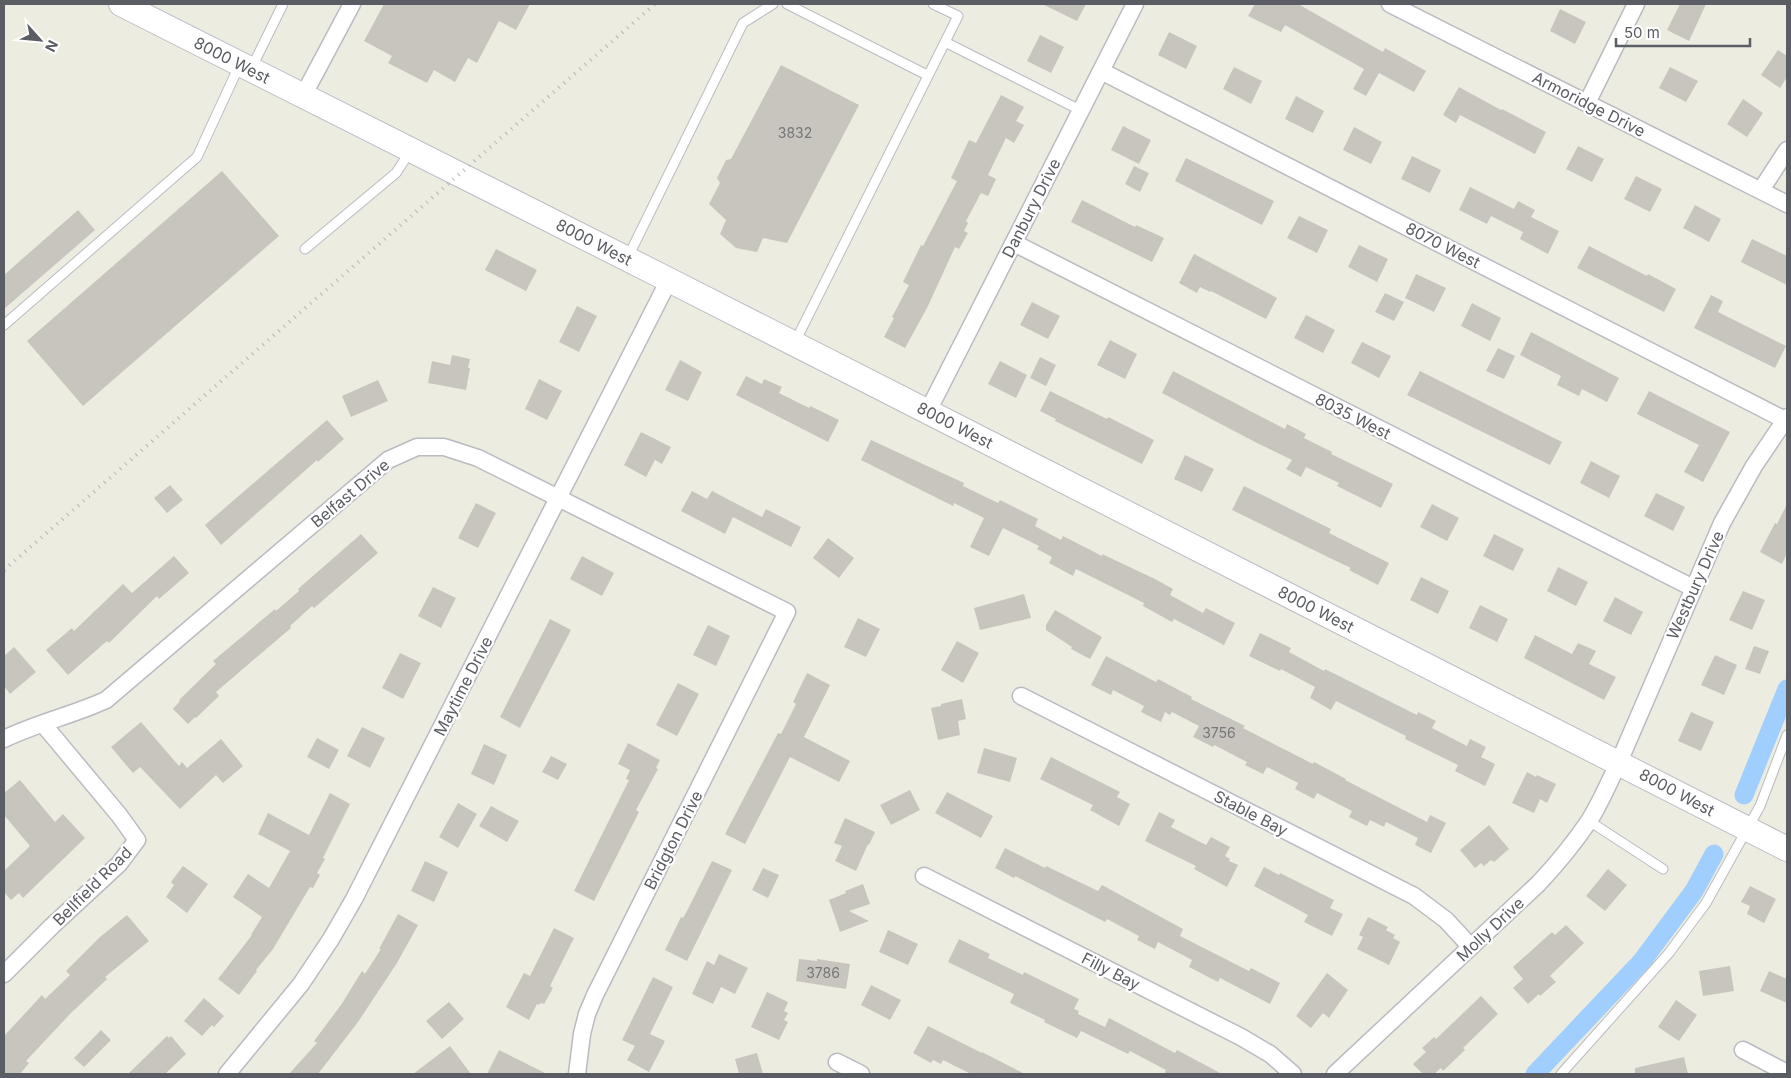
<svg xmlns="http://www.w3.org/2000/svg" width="1791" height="1078" viewBox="0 0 1791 1078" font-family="Inter,sans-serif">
  <rect width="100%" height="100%" fill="#edece1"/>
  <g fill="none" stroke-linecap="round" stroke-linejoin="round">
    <path stroke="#9fceff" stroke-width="19" d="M1744,795L1787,689
      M1535,1074L1642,961L1694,891L1714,854"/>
  </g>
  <path fill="#c8c5be" d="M384,4H530L516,30L499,21L477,63L468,58L455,82L434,70L427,83L388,63L392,56L364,41Z
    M1042,4H1086L1077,21Z
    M1255,4H1298L1383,52L1385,48L1426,71L1414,92L1379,73L1366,96L1353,89L1364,69L1285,25L1281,32L1248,16Z
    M1680,4H1706L1689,41L1667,30Z
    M1560,9L1586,22L1575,44L1550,31Z
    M1169,32L1197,46L1186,69L1158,55Z
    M1040,35L1064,47L1051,73L1027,61Z
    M1778,50L1787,56V77L1780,88L1761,75Z
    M781,65L859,105L787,243L763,238L757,252L736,248L720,234L726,220L709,204L720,183L717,178L726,160L731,159Z
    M1234,67L1262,81L1251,104L1223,89Z
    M1670,67L1698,81L1686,102L1659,88Z
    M1459,87L1501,110L1502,109L1546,132L1535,154L1460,115L1456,123L1443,115Z
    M1001,95L1024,107L1016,121L1024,125L1014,143L1006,138L988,175L996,179L988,196L981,193L966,221L968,223L964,231L968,233L959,249L955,247L927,308L905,348L884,337L894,318L892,317L909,285L903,282L921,245L923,246L957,181L951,178L969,140L976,143Z
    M1296,96L1324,111L1313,133L1285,119Z
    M1743,99L1763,113L1747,137L1727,124Z
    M1123,126L1151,140L1139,164L1111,150Z
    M1354,127L1382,142L1371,164L1343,150Z
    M1578,146L1604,159L1592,182L1566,169Z
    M1412,156L1441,170L1430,193L1401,179Z
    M1186,158L1274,201L1262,225L1175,181Z
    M1134,166L1149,173L1140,192L1125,184Z
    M222,171L279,236L83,406L27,341Z
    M1636,176L1662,189L1650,212L1624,199Z
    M1470,187L1514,209L1518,201L1535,210L1531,217L1559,231L1548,254L1520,239L1523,232L1491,216L1487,224L1459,210Z
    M1082,200L1135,227L1136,225L1164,238L1152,262L1071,222Z
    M1695,205L1721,219L1709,242L1683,228Z
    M78,210L95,230L4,309V275Z
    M1299,216L1328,230L1317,253L1287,238Z
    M1752,239L1787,256V285L1741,262Z
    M1359,245L1388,259L1377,282L1348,267Z
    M1589,246L1647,276L1648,274L1676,289L1664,312L1577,268Z
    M496,249L537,270L526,291L485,270Z
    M1194,254L1277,298L1266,319L1211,291L1210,292L1200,287L1197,293L1179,283Z
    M1416,274L1446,288L1434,312L1405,298Z
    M1385,293L1404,302L1394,321L1375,312Z
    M1711,295L1723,301L1718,312L1786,346L1775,368L1694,328Z
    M1032,302L1060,316L1048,339L1020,325Z
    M1472,303L1501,318L1490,341L1461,326Z
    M577,306L597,316L579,352L559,342Z
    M1306,315L1335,330L1323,353L1294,338Z
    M1531,332L1619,378L1607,402L1582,389L1579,396L1557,385L1561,376L1520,355Z
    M1110,340L1137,354L1125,379L1097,365Z
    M1362,342L1391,356L1379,378L1351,363Z
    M1498,348L1515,356L1504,379L1486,371Z
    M452,355L470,359L468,368H470L466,390L428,383L432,361L450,365Z
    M1040,357L1056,365L1046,386L1030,378Z
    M680,360L702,372L688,401L665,390Z
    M1000,361L1027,375L1016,398L988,384Z
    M1173,371L1285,429L1287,424L1306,434L1304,438L1332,452L1331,454L1393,484L1381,508L1337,486L1339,483L1306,467L1301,477L1286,469L1292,460L1255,442L1162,393Z
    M1420,371L1562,442L1550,465L1407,395Z
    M746,376L762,384L764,379L782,387L779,393L809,408L810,406L839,420L828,442L736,395Z
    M539,379L562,391L547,420L525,409Z
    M378,380L388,401L351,417L342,396Z
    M1050,391L1107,419L1108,417L1154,440L1142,464L1055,421L1056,419L1040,411Z
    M1649,391L1730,432L1703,482L1684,472L1699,445L1637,414Z
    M327,420L344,439L318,462L317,460L221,545L205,525Z
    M641,432L671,447L662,464L655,460L646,477L624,465Z
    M871,440L964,483L963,486L998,503L1000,500L1038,519L1035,526L1061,540L1063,536L1102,556V554L1155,579L1173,589L1170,595L1203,613L1206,608L1235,623L1224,645L1174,619L1172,622L1143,606L1144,603L1076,569L1073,576L1049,563L1052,557L1037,549L1039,546L1003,528L989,556L970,547L984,518L954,503L953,506L861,460Z
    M1185,455L1214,469L1202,492L1174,479Z
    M1591,461L1620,476L1609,498L1580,483Z
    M170,485L183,500L167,513L154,498Z
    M1244,486L1331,529L1329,533L1389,563L1378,585L1349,570L1351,568L1334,560L1232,510Z
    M692,491L707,499L712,491L762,517L766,509L801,527L791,547L733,517L725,534L681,511Z
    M1656,493L1685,507L1673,531L1644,516Z
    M476,503L496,513L478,548L458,538Z
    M1432,504L1459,518L1447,541L1420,527Z
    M1787,504V553L1782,564L1760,552L1775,523L1777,524Z
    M361,534L378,553L314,608L312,606L290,626L291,628L216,692L219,696L196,718L195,717L188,724L173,709L180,701L179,700L216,664L213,661L275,609L276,611L299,591L298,589Z
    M1494,534L1524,549L1513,571L1483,556Z
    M828,538L854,558L839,578L813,558Z
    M174,556L189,573L159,599L157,596L109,643L107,641L68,675L46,650L72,628L74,631L123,584L132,593Z
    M582,556L614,573L602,596L570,579Z
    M1558,567L1588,582L1576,606L1547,591Z
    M1421,577L1449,591L1438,614L1410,600Z
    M433,587L456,598L441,628L418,616Z
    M1743,591L1765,600L1752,630L1729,620Z
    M1024,594L1031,618L980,630L974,608Z
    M1615,597L1643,612L1631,635L1603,621Z
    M1480,605L1508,619L1497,642L1469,628Z
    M1055,610L1102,637L1090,659L1071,649L1072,647L1046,630V625Z
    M858,618L880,629L866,657L844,647Z
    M550,619L571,630L520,728L500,717Z
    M708,625L730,636L716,666L693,655Z
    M1260,633L1291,648L1289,652L1324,671L1325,669L1417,715L1418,712L1436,721L1432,728L1467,746L1470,739L1486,747L1481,757L1495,764L1485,786L1455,771L1458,765L1405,739L1406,736L1336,701L1331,710L1310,698L1315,687L1281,669L1280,671L1249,656Z
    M1535,635L1572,654L1578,643L1596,651L1589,664L1616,677L1604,700L1524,658Z
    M957,641L979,653L963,683L941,670Z
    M1754,646L1769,651L1760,674L1745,669Z
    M14,647L36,672L10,694L4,686V656Z
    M400,653L421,663L403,699L382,688Z
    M1715,655L1737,665L1724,695L1701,685Z
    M1106,656L1156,682L1158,679L1192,697L1191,699L1245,726L1243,728L1313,764L1314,762L1346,779L1345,780L1427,822L1430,815L1446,823L1431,853L1415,845L1418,838L1386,822L1384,827L1370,820L1367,826L1349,817L1352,811L1317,793L1314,799L1295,789L1298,783L1267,767L1263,774L1245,765L1247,762L1214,745L1213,747L1193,737L1199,726L1172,712L1170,715L1165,712L1161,722L1141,712L1144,706L1113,690L1111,695L1091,685Z
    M807,673L830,685L804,737L850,761L839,782L790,757L745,844L725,834L778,733L781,734L796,704L793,702Z
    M678,683L699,694L677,736L656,725Z
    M962,699L966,719L958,721L960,735L938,740L931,708L941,706V704Z
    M1691,712L1714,722L1701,751L1678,741Z
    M141,722L179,766L182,762L187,768L221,739L243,766L223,783L216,775L180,809L140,767L133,773L111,747Z
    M362,727L385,738L370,768L347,756Z
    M317,738L339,750L329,769L307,757Z
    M628,743L660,760L656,768L658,769L636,810L639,812L594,901L574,891L629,780L626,779L630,770L618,764Z
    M484,744L507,755L494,785L471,774Z
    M984,748L1017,758L1010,782L977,773Z
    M551,756L567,764L558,780L542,772Z
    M1051,757L1120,792L1117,797L1130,804L1119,826L1090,810L1093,805L1040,779Z
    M1527,772L1536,777L1537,775L1556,784L1547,803L1540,799L1534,813L1512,803Z
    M20,780L55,822L63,814L85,838L23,898L19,893L11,900L4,892V871L30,846L4,815V793Z
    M910,790L920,810L891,825L880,805Z
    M947,792L993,816L981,838L935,813Z
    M330,793L350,804L323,858L325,859L317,873L320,875L313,888L310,887L273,949L256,970L257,971L239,995L218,979L252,935H251L262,917L233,897L248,874L269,888L290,851L258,834L268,813L309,835Z
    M458,803L477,814L458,848L439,837Z
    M491,806L519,821L507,842L479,826Z
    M1159,812L1175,820L1171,827L1206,845L1211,837L1230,847L1225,856L1230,859L1229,861L1238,865L1227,887L1194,869L1196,866L1145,841Z
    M845,818L875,832L869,845L868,844L856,871L835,861L842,846L834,843Z
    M1489,825L1509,849L1494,862L1491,860L1484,866L1481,863L1475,868L1460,850Z
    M1005,848L1045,868L1046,866L1098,891L1102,885L1183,929L1180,936L1249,971L1251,968L1280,983L1270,1004L1220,978L1218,982L1189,967L1192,960L1158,942L1155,949L1137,940L1139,936L1107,919L1105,922L1015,876L1014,878L995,868Z
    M425,861L448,872L434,902L411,891Z
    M712,861L732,870L687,961L665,950L681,917L683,918L688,909Z
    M183,866L208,884L187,913L166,897L174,885L171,882Z
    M1264,867L1279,875L1280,873L1334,900L1330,908L1343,914L1332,936L1304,922L1308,915L1254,886Z
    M763,868L779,875L768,898L752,890Z
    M1608,869L1627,885L1605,911L1586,896Z
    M863,884L870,904L849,911L869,921L840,932L829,900L846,893L845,891Z
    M1750,886L1776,899L1764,923L1747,914L1750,906L1741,902Z
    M398,914L418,925L397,963L358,1022L318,1074H289L317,1043L314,1041L341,1005L362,971L365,974L381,949H379Z
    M127,915L149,941L105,977L107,979L70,1014L26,1061L29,1063L20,1074H4V1036L42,995L45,999L70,975L66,971L100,937Z
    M1368,917L1388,927L1386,930L1395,935L1393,938L1400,942L1389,965L1357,949L1363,937L1359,935Z
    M1566,925L1584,943L1550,976L1556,982L1540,996L1539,994L1528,1004L1513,988L1523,979L1513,967L1552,932L1555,935Z
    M554,928L574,938L550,986L553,988L544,1004L541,1003L539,1005L537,1004L529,1020L506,1007L524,973L530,976Z
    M888,930L918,944L908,965L879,952Z
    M959,939L990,954L988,958L1023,975L1024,972L1079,999L1074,1009L1079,1011L1078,1014L1105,1027L1109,1018L1175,1053L1177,1050L1222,1074H1164L1166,1070L1130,1051L1128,1054L1081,1031L1077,1038L1044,1022L1045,1020L1010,1003L1014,994L948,962Z
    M719,954L748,968L735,994L721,987L713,1004L692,994L707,961L714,965Z
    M799,959L817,961V959L850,964L846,989L796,981Z
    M1730,966L1734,991L1703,996L1699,971Z
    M1769,971L1787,979V1003L1760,991Z
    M1327,973L1348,990L1329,1018L1323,1013L1311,1028L1296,1016Z
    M653,977L673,987L650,1034L665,1041L649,1072L627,1060L635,1046L622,1040Z
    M871,985L901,1000L890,1020L861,1005Z
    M767,992L788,1002L784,1011L788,1013L784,1020L788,1022L779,1040L751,1027Z
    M1481,996L1498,1014L1463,1048L1465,1050L1443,1071L1441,1068L1434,1074H1423L1413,1064L1426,1052L1422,1048L1434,1037L1436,1039Z
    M204,998L224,1016L214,1027L212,1025L202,1036L184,1021Z
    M1676,1000L1697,1015L1679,1041L1658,1027Z
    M449,1002L464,1019L442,1039L426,1021Z
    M928,1026L982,1053V1052L1025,1074H971L943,1060L941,1064L933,1060L931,1063L913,1053Z
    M101,1030L111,1040L84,1067L74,1058Z
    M167,1036L169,1038L171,1036L186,1054L165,1074H128Z
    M450,1046L471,1074H413Z
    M499,1050L547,1074H487Z
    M757,1053L763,1074H739L735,1059Z
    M1684,1057L1688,1074H1635V1068Z"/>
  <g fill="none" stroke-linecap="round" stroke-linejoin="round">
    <g stroke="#b9bbc1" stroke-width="11">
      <path id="lane" d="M787,4L927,75
        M933,4L958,16L945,42
        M251,69L283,4
        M305,249L396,173L411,150
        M627,259L743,23L773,4
        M4,325L197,157L240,64
        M795,342L945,42L1080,110
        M1589,821L1663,869
        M1561,1074L1669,953L1706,903L1760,806L1787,735"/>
    </g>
    <g stroke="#b9bbc1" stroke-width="19">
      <path id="street" d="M1390,4L1787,204
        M1101,71L1785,420
        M303,96L352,4
        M1587,103L1636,4
        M1761,190L1787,150
        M1014,243L1693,588
        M928,411L1135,4
        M1021,696L1414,896L1446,920L1470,946
        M4,739C37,723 73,715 106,700L388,460L417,447H444L478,458L787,612L595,995L587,1014L582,1034L577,1074
        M924,876L1241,1037L1270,1054L1293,1074
        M4,974L52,926L119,864L137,840L119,815L43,724
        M1743,1050L1787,1073
        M837,1062L861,1074
        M227,1074L301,984L331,939L354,899L669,280
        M1335,1074L1538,884C1557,864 1574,843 1589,821C1601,802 1609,782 1619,762L1722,523L1754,466L1787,417"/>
    </g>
    <g stroke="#babdc4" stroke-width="26">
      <path id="secondary" d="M121,4L669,280L1787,849"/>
    </g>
    <use href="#lane" stroke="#fff" stroke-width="9"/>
    <use href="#street" stroke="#fff" stroke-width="16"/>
    <use href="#secondary" stroke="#fff" stroke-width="24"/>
    <path stroke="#b5b6b6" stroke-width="4" stroke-dasharray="1 6" stroke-linecap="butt" d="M4,570L655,4"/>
  </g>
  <g text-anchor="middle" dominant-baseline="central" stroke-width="4.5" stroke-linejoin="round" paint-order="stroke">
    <g font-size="14" fill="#76777a">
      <text x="795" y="132">3832</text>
      <text x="1219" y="732">3756</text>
      <text x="823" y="972">3786</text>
    </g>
    <g font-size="16" fill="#5a5d63" stroke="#fff">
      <text transform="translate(232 60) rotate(27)">8000 West</text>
      <text transform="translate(1589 104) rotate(27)">Armoridge Drive</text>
      <text transform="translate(1031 208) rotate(-63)">Danbury Drive</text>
      <text transform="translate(594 242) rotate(27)">8000 West</text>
      <text transform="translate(1443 245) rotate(27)">8070 West</text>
      <text transform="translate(1353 416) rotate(27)">8035 West</text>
      <text transform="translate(955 425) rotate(27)">8000 West</text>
      <text transform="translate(350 493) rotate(-40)">Belfast Drive</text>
      <text transform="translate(1695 585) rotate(-66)">Westbury Drive</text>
      <text transform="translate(1316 609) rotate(27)">8000 West</text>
      <text transform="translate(463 686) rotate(-63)">Maytime Drive</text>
      <text transform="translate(1677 792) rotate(28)">8000 West</text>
      <text transform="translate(1251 813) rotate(27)">Stable Bay</text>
      <text transform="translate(673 840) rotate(-63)">Bridgton Drive</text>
      <text transform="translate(92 886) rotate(-45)">Bellfield Road</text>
      <text transform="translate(1490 929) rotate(-43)">Molly Drive</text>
      <text transform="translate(1111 971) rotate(27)">Filly Bay</text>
    </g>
  </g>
  <rect width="1791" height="1078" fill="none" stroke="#5a5d63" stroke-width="10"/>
  <g transform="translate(40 40) rotate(117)" stroke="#ffffff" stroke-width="4" paint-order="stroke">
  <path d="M0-4L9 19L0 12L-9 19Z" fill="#5a5d63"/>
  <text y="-8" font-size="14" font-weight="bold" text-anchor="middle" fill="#5a5d63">N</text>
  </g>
  <path d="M1616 38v8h134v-8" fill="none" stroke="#5a5d63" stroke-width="2.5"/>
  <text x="1624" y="38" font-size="15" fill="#5a5d63" stroke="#ffffff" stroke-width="4" paint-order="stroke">50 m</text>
</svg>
